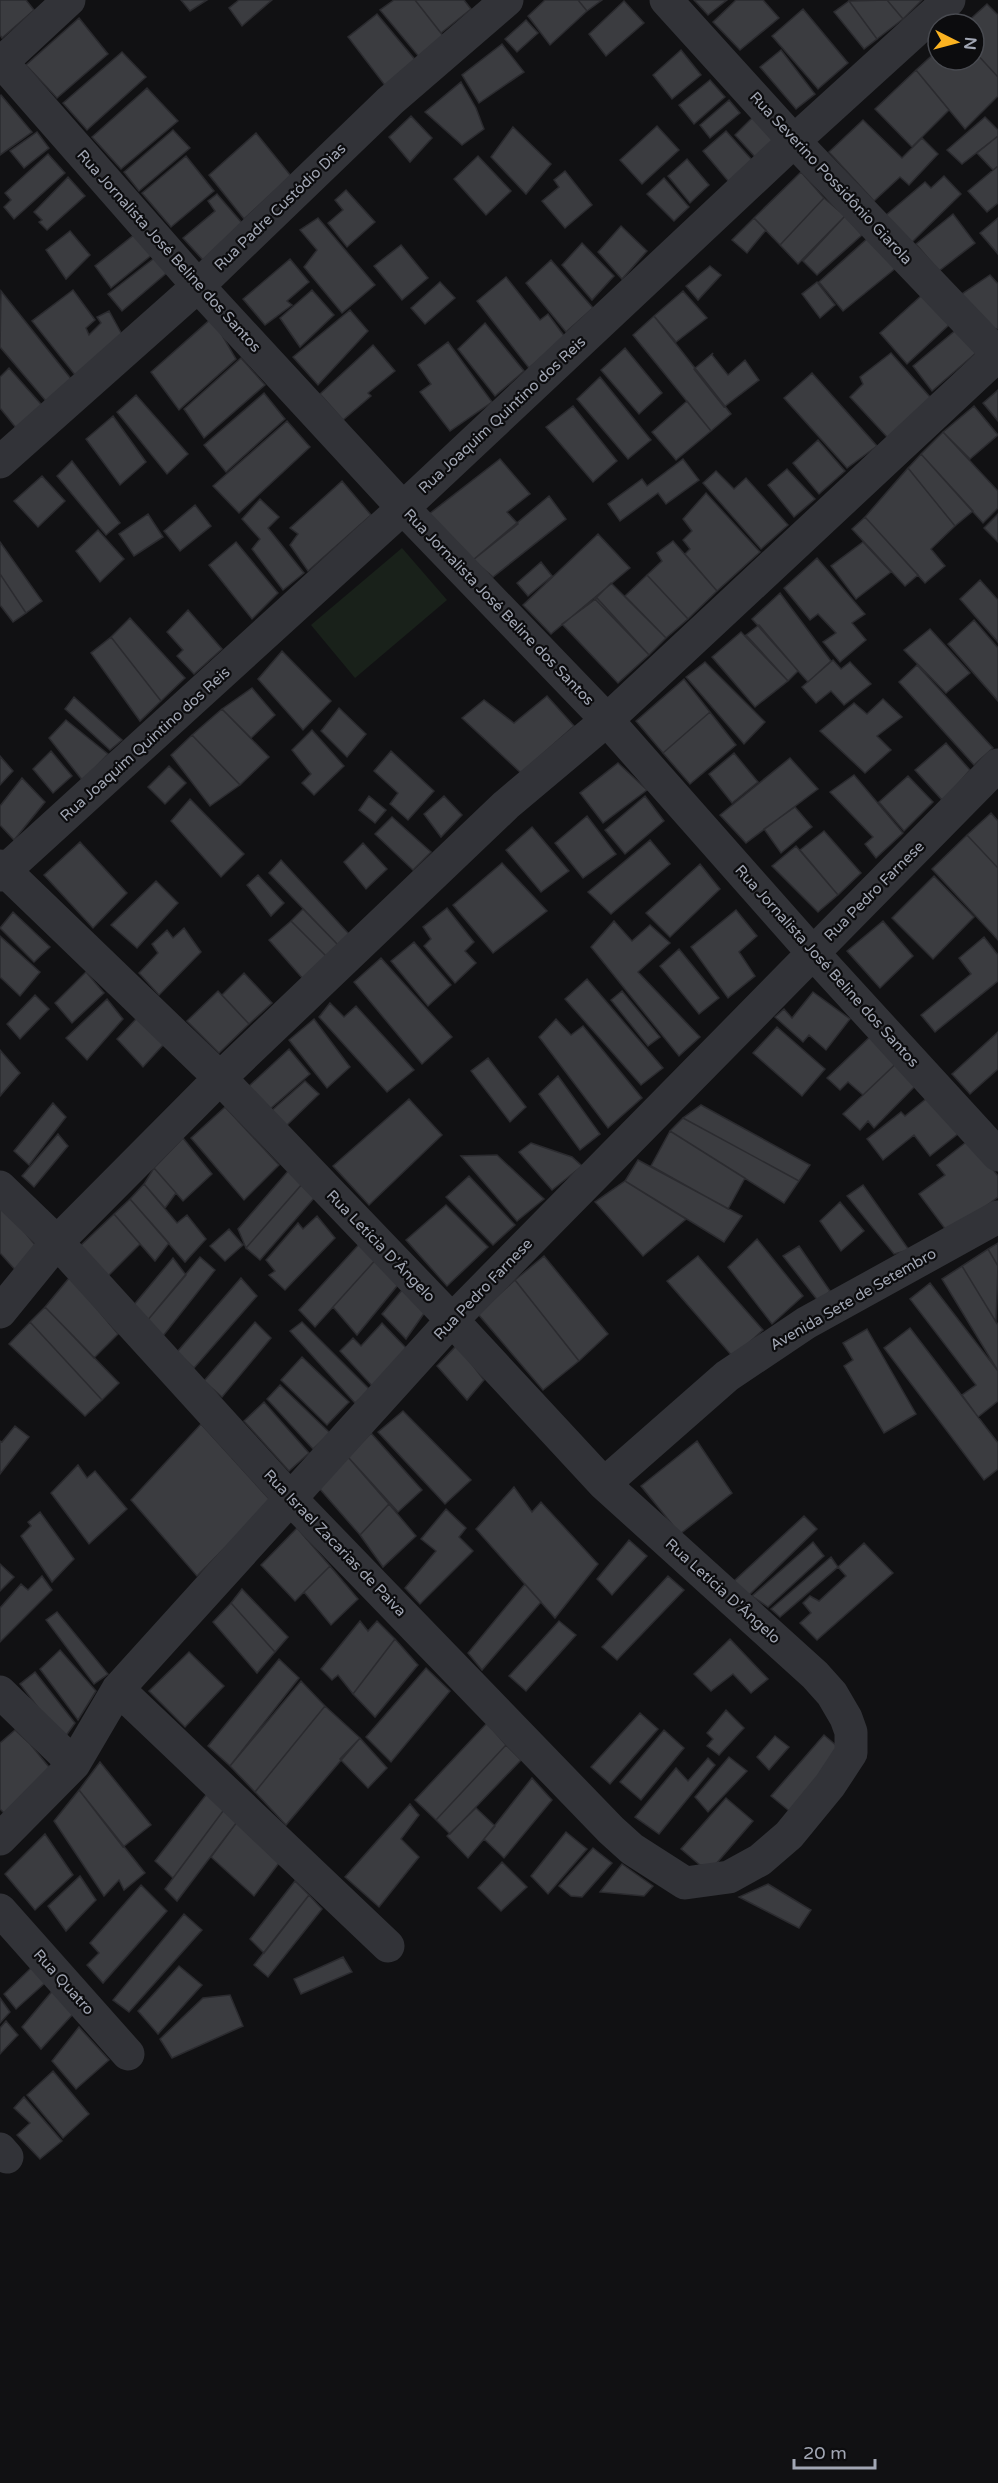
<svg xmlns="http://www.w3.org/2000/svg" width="998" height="2483" viewBox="0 0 998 2483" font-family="'Varela Round',sans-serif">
  <rect width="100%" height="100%" fill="#111113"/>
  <path fill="#19211a" d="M402,548L447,600L355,678L311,625Z"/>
  <path fill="#3b3c40" stroke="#2b2b2f" stroke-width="1.5" d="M0,0H26L34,10L2,38L0,35Z
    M181,0H207L190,11Z
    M272,0L242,26L229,8L239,0Z
    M394,0H415L444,37L420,58L380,10Z
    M415,0H464L471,9L441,33Z
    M545,0H578L587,11L550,45L528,16Z
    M578,0H602L587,11Z
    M694,0H727L708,15Z
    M736,0H763L779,18L740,50L713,22Z
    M887,0H922L903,19Z
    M887,0L903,19L877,39L849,1Z
    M624,1L644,23L606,56L589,34Z
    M849,1L877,39L864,49L834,12Z
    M987,4L998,15V77L974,51V24H965Z
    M803,9L848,63L818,89L772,36Z
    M377,14L417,62L387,88L348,37Z
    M79,18L108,54L57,98L26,65Z
    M526,20L538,33L517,52L505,39Z
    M502,44L524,72L479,103L462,75Z
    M681,50L701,75L672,99L653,75Z
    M781,50L815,94L796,109L760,67Z
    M938,50V60H974V51L998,77V96L965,129L916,70Z
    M122,52L146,77L87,130L63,103Z
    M916,70L949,110L912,147L875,109Z
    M710,80L725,97L694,124L679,105Z
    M461,82L476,108L484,129L462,145L425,112Z
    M147,88L178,121L121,169L92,137Z
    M1,95L32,132L0,155V96Z
    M729,100L740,113L710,138L700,125Z
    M411,116L432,138L410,162L389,137Z
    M753,117L774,142L756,158L735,135Z
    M985,117L998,130V136L962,164L947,150Z
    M863,120L902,158L922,138L938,154L909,185L900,177L874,201L829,152Z
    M657,126L679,150L642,184L620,160Z
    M513,127L551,164L526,194L491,157Z
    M173,130L190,148L139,191L124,172Z
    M726,131L752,160L729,182L703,151Z
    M37,132L49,148L24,168L10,151Z
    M256,133L291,176L244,219L209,175Z
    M998,136V166L993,170L977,153Z
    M48,154L65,173L14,219L4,207L11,200L5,193Z
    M186,156L214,191L171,227L142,193Z
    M478,156L511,191L486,215L454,179Z
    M687,159L709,185L690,203L668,176Z
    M998,166V203L987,212L968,191Z
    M565,171L592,205L565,228L542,201L559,187L554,180Z
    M801,172L824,198L780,245L754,218Z
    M944,176L961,194L912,242L885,216L925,182L931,188Z
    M68,177L85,196L47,230L39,222L42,220L34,212Z
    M664,178L689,207L674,221L647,194Z
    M346,190L375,222L347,247L328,223L343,210L335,200Z
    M217,194L242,223L203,260L183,238L215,211L208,201Z
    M824,198L845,216L798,264L780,245Z
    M953,214L975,243L939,271L916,244Z
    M845,216L862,235L817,275L803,261Z
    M318,218L375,285L342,313L304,267L317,250L300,230Z
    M754,218L766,230L747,253L732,240Z
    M998,218V254L980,233Z
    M621,226L647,251L622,279L598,252Z
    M70,231L90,255L66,279L46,250Z
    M135,234L153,254L111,288L95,266Z
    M869,237L896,268L843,311L819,282Z
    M582,243L614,276L592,300L562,265Z
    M401,245L428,278L402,300L374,266Z
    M157,256L169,271L122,311L108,294Z
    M290,259L309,282L287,301L292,305L265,325L243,299Z
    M551,260L593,308L566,332L526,283Z
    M710,266L721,275L698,300L686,286Z
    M990,275L998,284V328L992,332L959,296Z
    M506,277L540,320L548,314L565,337L529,368L477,301Z
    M440,282L455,298L425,324L411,308Z
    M817,282L835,305L820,318L802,294Z
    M73,290L95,320L86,328L89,335L101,323L97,317L109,311L125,340L79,380L32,321Z
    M312,290L334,315L300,347L280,318Z
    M1,291L76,385L51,407L0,347Z
    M683,291L707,318L676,342L654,316Z
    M922,295L950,324L907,364L880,333Z
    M350,310L368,331L318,385L293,357Z
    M654,316L731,414L711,431L633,335Z
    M212,318L236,359L179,410L151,372Z
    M485,323L524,371L495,396L458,349Z
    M957,329L977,352L932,391L913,366Z
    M448,342L492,402L450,431L420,392L431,384L418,365Z
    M373,345L395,371L368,393L371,396L343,420L320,394Z
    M625,348L662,393L639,414L601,370Z
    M713,353L712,355L728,375L745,360L759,380L724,407L694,369Z
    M891,353L931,398L888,438L850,397L863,384L860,377Z
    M241,358L265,385L204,438L184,409Z
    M9,368L47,411L21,434L0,408V377Z
    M812,373L877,446L847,468L784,398Z
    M600,377L651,440L628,459L577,399Z
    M998,390V421L983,403Z
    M264,393L285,419L226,472L204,445Z
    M136,395L188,454L167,474L117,412Z
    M687,401L711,431L676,460L652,432Z
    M573,406L617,461L593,482L546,427Z
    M974,406L998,435L970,459L943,432Z
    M113,416L146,462L120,485L86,439Z
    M287,421L310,447L239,513L213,486Z
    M943,432L998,491V508L983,523L921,454Z
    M818,440L845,471L819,494L793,463Z
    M921,454L973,511L955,526L908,468Z
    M500,459L530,494L507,512L518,524L473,560L429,514Z
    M683,459L699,480L666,504L658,493L620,521L608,504L642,479L647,486Z
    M72,461L120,523L106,535L57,476Z
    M908,468L955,526L931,549L945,566L925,583L865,517Z
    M787,469L815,499L794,517L768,485Z
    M716,471L734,489L746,478L788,525L761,549L703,483Z
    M42,476L65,501L38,527L14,501Z
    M342,481L371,515L308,571L290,545L298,534L290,528Z
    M706,493L760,552L717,591L685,554L690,549L683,540L692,531L683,519Z
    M549,496L566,519L493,577L473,560Z
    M260,499L279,517L268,528L304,573L283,590L252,549L260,539L242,519Z
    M195,505L211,526L180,551L164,531Z
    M148,514L163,537L134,556L119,534Z
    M998,514V542L984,528Z
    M865,517L918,575L905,586L852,529Z
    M98,530L124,559L100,582L76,551Z
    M598,534L630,568L551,634L523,605Z
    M673,541L717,591L688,619L647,575L662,561L657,553Z
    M0,542L42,601L26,613L0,574Z
    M236,542L278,593L252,619L209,565Z
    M863,542L891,572L856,599L831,566Z
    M817,558L865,614L852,623L866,640L840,662L823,642L836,633L818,614L810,620L784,588Z
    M541,562L552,576L528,596L517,583Z
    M0,574L26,613L13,622L0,605Z
    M647,575L688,619L666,638L625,596Z
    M980,580L998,600V642L960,599Z
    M611,583L666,638L649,655L595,599Z
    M780,593L831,661L808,682L752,619Z
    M597,598L649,655L618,683L562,624Z
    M188,610L222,649L194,674L177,656L183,650L167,632Z
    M130,618L185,678L161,701L111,637Z
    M974,620L998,648V701L948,644Z
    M759,625L798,671L788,681L746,635Z
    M930,629L970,673L946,693L904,650Z
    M741,632L788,681L755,707L712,657Z
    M111,637L161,701L140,721L91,653Z
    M282,651L331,701L303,730L258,679Z
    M833,660L841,669L850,662L871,684L844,705L831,691L816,703L802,687Z
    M705,662L765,722L744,744L686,677Z
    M917,665L993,748L974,765L899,682Z
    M684,679L710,712L663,753L636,721Z
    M252,688L275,715L251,738L222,709Z
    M547,696L574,726L521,773L462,718L484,700L514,723Z
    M74,697L122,740L110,750L65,709Z
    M883,699L902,717L877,736L891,750L865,773L820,731L854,703L867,714Z
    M339,708L366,734L347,757L321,731Z
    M222,709L269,757L240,785L192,735Z
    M710,712L736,745L690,784L663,753Z
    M66,720L108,754L83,781L49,738Z
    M312,730L344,766L314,795L302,783L311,774L292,750Z
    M192,735L240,785L210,806L171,755Z
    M946,743L970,770L943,801L915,770Z
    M51,751L72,776L53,793L33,769Z
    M391,751L434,791L408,820L390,804L398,793L374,771Z
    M734,753L758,782L732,803L709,774Z
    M0,756L13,771L0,785Z
    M790,758L818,789L746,843L720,815Z
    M618,763L647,790L603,823L580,793Z
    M169,766L186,783L165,804L148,787Z
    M854,775L903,833L876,858L865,844L873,837L830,792Z
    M908,776L933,802L904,831L879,802Z
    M22,778L45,802L14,840L0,825V806Z
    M369,796L386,810L375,823L359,810Z
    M444,796L462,815L441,837L424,814Z
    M645,796L664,821L625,854L605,830Z
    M190,799L244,854L221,877L171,821Z
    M795,807L812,827L781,853L764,829Z
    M991,813L998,821V868L967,835Z
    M587,816L616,854L583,878L555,843Z
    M392,817L431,852L413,870L375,834Z
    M532,827L569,871L541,892L506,850Z
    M824,831L861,873L838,895L800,850Z
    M967,835L998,868V940L932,869Z
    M650,840L670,864L611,914L588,892Z
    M80,842L127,893L93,928L44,875Z
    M363,843L387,869L366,889L344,862Z
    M796,846L838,895L818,912L772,866Z
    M281,860L349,934L340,947L269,873Z
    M502,863L547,911L493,953L453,905Z
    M700,864L720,889L670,937L646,913Z
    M258,875L284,903L271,916L247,885Z
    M934,876L974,917L933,959L892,918Z
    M156,881L178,903L137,948L111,925Z
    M447,908L474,942L465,951L476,963L455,983L424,946L431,939L423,927Z
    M303,909L340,947L328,958L291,921Z
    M736,910L757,936L739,952L755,976L728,998L691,947Z
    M13,912L50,947L34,962L0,928Z
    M291,921L328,958L304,980L269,940Z
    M614,921L632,941L650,925L670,943L638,972L700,1037L679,1056L591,947Z
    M883,921L913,956L880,988L847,951Z
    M184,928L201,952L159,995L139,973L158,953L152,944L167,930L173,938Z
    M0,936L40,972L20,996L0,977Z
    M984,937L998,955V981L935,1032L921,1015L971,974L959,958Z
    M414,942L451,985L428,1006L391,961Z
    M679,949L719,998L699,1014L660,966Z
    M381,958L452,1037L422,1064L354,982Z
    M86,972L104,993L72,1023L55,1003Z
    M244,973L272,1003L249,1024L222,995Z
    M587,979L663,1068L641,1085L565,999Z
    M218,991L249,1024L219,1053L187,1021Z
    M622,991L660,1037L648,1046L611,1000Z
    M813,992L850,1019L826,1050L809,1035L803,1042L775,1017L784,1009L792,1018Z
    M35,995L49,1009L20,1039L7,1024Z
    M107,999L123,1019L87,1060L66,1038Z
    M330,1003L344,1017L356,1006L414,1070L387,1092L319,1017Z
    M137,1018L164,1044L143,1067L117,1039Z
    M314,1019L350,1067L327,1088L289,1040Z
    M556,1019L571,1035L583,1026L642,1098L608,1128L539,1037Z
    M777,1027L825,1069L802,1096L753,1053Z
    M876,1031L904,1056L863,1095L848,1082L840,1090L827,1078Z
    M998,1032V1069L970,1094L952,1074Z
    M289,1049L310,1074L270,1109L248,1087Z
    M0,1050L20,1073L0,1096Z
    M904,1056L925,1076L874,1128L868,1121L860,1130L843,1114Z
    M488,1058L526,1107L510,1122L471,1071Z
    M558,1076L600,1134L580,1150L539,1094Z
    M305,1081L319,1094L284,1128L270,1112Z
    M938,1089L968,1126L930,1156L914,1135L883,1160L867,1139L901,1112L905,1116Z
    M409,1099L442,1135L369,1205L333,1166Z
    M53,1103L66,1117L29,1165L14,1151Z
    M701,1105L810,1165L799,1181L683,1118Z
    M225,1107L279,1165L244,1200L191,1138Z
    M683,1118L799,1181L784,1203L670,1131Z
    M670,1131L745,1178L728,1209L651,1166Z
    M58,1134L68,1146L34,1187L22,1176Z
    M183,1138L212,1174L183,1201L154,1168Z
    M970,1139L998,1176V1197L949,1234L919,1194L945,1175L937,1165Z
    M531,1143L572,1157L582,1166L552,1190L519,1152Z
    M497,1155L544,1199L517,1221L461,1156Z
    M638,1160L742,1216L724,1242L625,1181Z
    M154,1168L176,1193L165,1208L144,1184Z
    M289,1170L303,1183L246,1248L238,1229Z
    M469,1176L515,1225L493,1245L446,1197Z
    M625,1181L686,1219L643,1256L595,1202Z
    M303,1183L315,1197L260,1260L246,1248Z
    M144,1184L177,1223L187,1215L206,1239L185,1262L130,1199Z
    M863,1185L909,1250L894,1254L847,1196Z
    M130,1199L169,1243L155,1261L114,1214Z
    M840,1202L864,1231L841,1251L820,1221Z
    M446,1205L488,1247L447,1286L406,1240Z
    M4,1207L36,1246L18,1273L0,1253V1210Z
    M114,1214L140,1244L106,1278L77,1249Z
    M317,1216L335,1238L285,1290L269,1275L275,1271L266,1260L298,1223L303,1229Z
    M229,1229L243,1245L225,1261L210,1246Z
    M757,1239L803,1296L772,1324L728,1267Z
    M363,1240L379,1256L315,1327L299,1310Z
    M998,1243V1266L988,1249Z
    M799,1246L830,1291L819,1302L783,1256Z
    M988,1249L998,1266L996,1322L962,1266Z
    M379,1256L402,1280L357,1335L333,1307Z
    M544,1256L608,1334L579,1361L515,1280Z
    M698,1256L763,1330L733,1357L667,1281Z
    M200,1257L215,1270L163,1336L147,1321Z
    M173,1258L186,1275L147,1321L132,1307Z
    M962,1266L998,1325V1371L942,1279Z
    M70,1277L118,1334L94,1358L45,1307Z
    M241,1278L257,1296L194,1368L177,1352Z
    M515,1280L579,1361L543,1390L478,1314Z
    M930,1283L998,1371V1401L978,1417L962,1395L976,1385L910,1299Z
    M402,1290L425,1312L406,1339L382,1314Z
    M45,1307L119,1383L102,1400L30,1322Z
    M30,1322L102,1400L85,1416L9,1344Z
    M255,1322L271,1338L222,1397L204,1381Z
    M302,1322L370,1390L355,1403L290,1331Z
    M382,1323L408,1350L374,1388L340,1351L353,1338L361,1346Z
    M910,1328L998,1443V1469L984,1480L884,1348Z
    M867,1329L916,1414L884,1433L844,1366L853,1360L843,1343Z
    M457,1345L484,1380L467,1400L437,1366Z
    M302,1357L349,1402L327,1425L281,1380Z
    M280,1385L330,1433L313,1449L267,1399Z
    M264,1402L309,1453L289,1471L244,1421Z
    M403,1411L471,1480L445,1504L378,1432Z
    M201,1424L271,1501L197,1576L131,1500Z
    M15,1426L29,1437L0,1474V1441L2,1442Z
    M371,1433L422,1490L398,1512L348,1457Z
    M697,1441L732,1493L680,1534L641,1486Z
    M348,1457L389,1504L360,1535L319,1488Z
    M78,1465L87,1478L95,1471L127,1509L89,1544L51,1493Z
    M514,1487L532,1512L541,1502L598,1564L555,1618L476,1529Z
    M389,1504L416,1536L383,1567L360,1535Z
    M446,1509L466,1528L459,1537L473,1551L420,1604L405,1588L436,1551L421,1539Z
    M40,1512L74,1559L52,1582L21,1536L31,1526L28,1522Z
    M804,1516L817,1529L749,1595L733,1582Z
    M297,1528L330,1566L295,1601L261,1565Z
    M629,1540L647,1556L612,1595L597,1579Z
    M813,1542L824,1556L768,1607L752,1596Z
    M864,1543L893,1573L817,1640L800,1623L811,1613L803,1603L810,1596L819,1601L846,1576L838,1567Z
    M831,1557L838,1567L780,1617L771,1609Z
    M0,1564L14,1577L0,1591Z
    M330,1566L358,1599L331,1625L304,1592Z
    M42,1576L52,1590L0,1642V1608L21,1584L28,1590Z
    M668,1576L684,1590L617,1660L602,1647Z
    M525,1584L541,1602L482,1670L468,1653Z
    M242,1589L288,1637L275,1652L231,1603Z
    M231,1603L275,1652L257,1673L213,1622Z
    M57,1612L108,1674L94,1684L46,1620Z
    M360,1621L368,1631L377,1621L395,1639L353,1694L338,1675L332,1680L321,1669Z
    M559,1621L576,1635L526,1691L509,1676Z
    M395,1639L418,1665L375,1717L353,1694Z
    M730,1639L768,1679L751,1693L733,1674L711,1691L694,1674Z
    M60,1650L96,1691L78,1720L40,1669Z
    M189,1652L224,1686L185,1727L149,1691Z
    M279,1659L299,1678L230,1766L208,1746Z
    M426,1668L450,1691L391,1762L366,1737Z
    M35,1672L75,1723L63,1740L20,1684Z
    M301,1681L325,1706L255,1792L230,1766Z
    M325,1706L360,1738L286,1825L255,1792Z
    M726,1710L744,1728L719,1755L707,1746L713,1739L707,1733Z
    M640,1713L658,1729L610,1784L591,1767Z
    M487,1723L506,1745L436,1820L415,1800Z
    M15,1730L30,1744L54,1773L6,1815L0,1809V1743Z
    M664,1730L684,1748L641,1800L620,1782Z
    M824,1735L844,1752L793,1814L771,1796Z
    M775,1736L789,1747L769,1770L757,1757Z
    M360,1738L387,1768L368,1788L340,1759Z
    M506,1745L521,1760L450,1834L436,1820Z
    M729,1757L747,1771L708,1812L695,1797Z
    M708,1758L715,1765L659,1834L635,1817L676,1768L688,1781Z
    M100,1762L151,1825L123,1847L79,1790Z
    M532,1778L552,1800L504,1858L484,1839Z
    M79,1790L145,1873L124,1890L119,1880L104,1896L54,1821Z
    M209,1791L226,1807L173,1878L155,1861Z
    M726,1798L753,1821L715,1865H700L681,1849Z
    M410,1804L419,1815L401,1839L419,1857L379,1907L345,1877Z
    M226,1807L240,1818L177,1901L165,1889Z
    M476,1808L495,1826L468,1858L447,1836Z
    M240,1818L282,1859L254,1896L211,1857Z
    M566,1832L587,1849L548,1894L531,1876Z
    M45,1834L73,1875L35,1910L5,1874Z
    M593,1848L612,1863L582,1897L571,1896L559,1886Z
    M502,1862L527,1887L501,1911L478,1888Z
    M622,1864L653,1886L644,1896L600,1892Z
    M80,1876L96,1900L66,1931L48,1906Z
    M295,1881L309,1895L264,1953L250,1939Z
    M768,1884L811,1910L799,1928L739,1897Z
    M141,1885L167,1911L103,1983L87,1965L99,1953L90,1943Z
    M309,1895L322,1909L268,1977L254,1965Z
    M184,1914L202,1930L129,2012L113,2000Z
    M343,1957L352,1972L301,1994L294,1979Z
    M179,1966L202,1985L158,2034L138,2011Z
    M32,1967L45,1983L16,2009L4,1994Z
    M54,1989L74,2013L41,2049L22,2027Z
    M230,1995L243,2026L172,2058L160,2039L203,1998Z
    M0,1998L10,2012L0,2023Z
    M6,2021L18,2035L0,2054V2028Z
    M79,2027L109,2060L76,2089L52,2061Z
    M53,2071L89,2114L63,2138L27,2095Z
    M24,2097L62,2141L40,2159L17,2135L30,2123L14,2108Z"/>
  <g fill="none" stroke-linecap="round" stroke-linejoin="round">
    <path stroke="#323338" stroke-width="33" d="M666,0L794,141L998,354
      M0,60L198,286L403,508L607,720L813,953L998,1155
      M0,64L69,0
      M0,462L198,286L390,101L507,0
      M0,866L220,1078L452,1320L604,1484L815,1675L832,1694L846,1718L851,1732V1753L830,1785L789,1835L760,1860L729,1877L685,1883L632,1849L611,1830L291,1499L57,1242L0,1187
      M0,875L403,508L794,141L949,0
      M0,1312L57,1242L220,1078L506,805L607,720L998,355
      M604,1484L727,1376L806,1323L998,1217
      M118,1689L388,1946
      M0,1692L74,1764
      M0,1839L74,1764L118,1689L452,1320L998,765
      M0,1910L128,2054
      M0,2149L7,2157"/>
  </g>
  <g text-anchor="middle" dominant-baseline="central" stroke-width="4.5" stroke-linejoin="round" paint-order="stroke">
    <g font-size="15" fill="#a2a7b4" stroke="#0c0c0e">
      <text transform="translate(831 178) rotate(47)">Rua Severino Possidônio Giarola</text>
      <text transform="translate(280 207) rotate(-44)">Rua Padre Custódio Dias</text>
      <text transform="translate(169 251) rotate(48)">Rua Jornalista José Beline dos Santos</text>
      <text transform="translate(502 415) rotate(-43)">Rua Joaquim Quintino dos Reis</text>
      <text transform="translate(499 607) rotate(46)">Rua Jornalista José Beline dos Santos</text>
      <text transform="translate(145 744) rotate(-42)">Rua Joaquim Quintino dos Reis</text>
      <text transform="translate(874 891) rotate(-45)">Rua Pedro Farnese</text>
      <text transform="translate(827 966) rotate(48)">Rua Jornalista José Beline dos Santos</text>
      <text transform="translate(381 1246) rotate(46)">Rua Letícia D'Ângelo</text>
      <text transform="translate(483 1289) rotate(-46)">Rua Pedro Farnese</text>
      <text transform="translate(853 1299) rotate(-30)">Avenida Sete de Setembro</text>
      <text transform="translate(335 1543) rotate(46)">Rua Israel Zacarias de Paiva</text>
      <text transform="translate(723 1591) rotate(42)">Rua Letícia D'Ângelo</text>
      <text transform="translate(64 1982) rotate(48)">Rua Quatro</text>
    </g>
  </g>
  <g transform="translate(956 42) rotate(96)"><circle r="28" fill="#0c0c0e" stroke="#484a50" stroke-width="1.5"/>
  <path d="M0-4.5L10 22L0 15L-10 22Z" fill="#fbb321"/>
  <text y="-9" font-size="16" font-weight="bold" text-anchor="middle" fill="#a2a7b4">N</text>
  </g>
  <path d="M794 2459v9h81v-9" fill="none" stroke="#a2a7b4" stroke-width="3"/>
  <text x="803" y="2459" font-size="18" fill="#a2a7b4" stroke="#0c0c0e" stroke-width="4.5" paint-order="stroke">20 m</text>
</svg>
